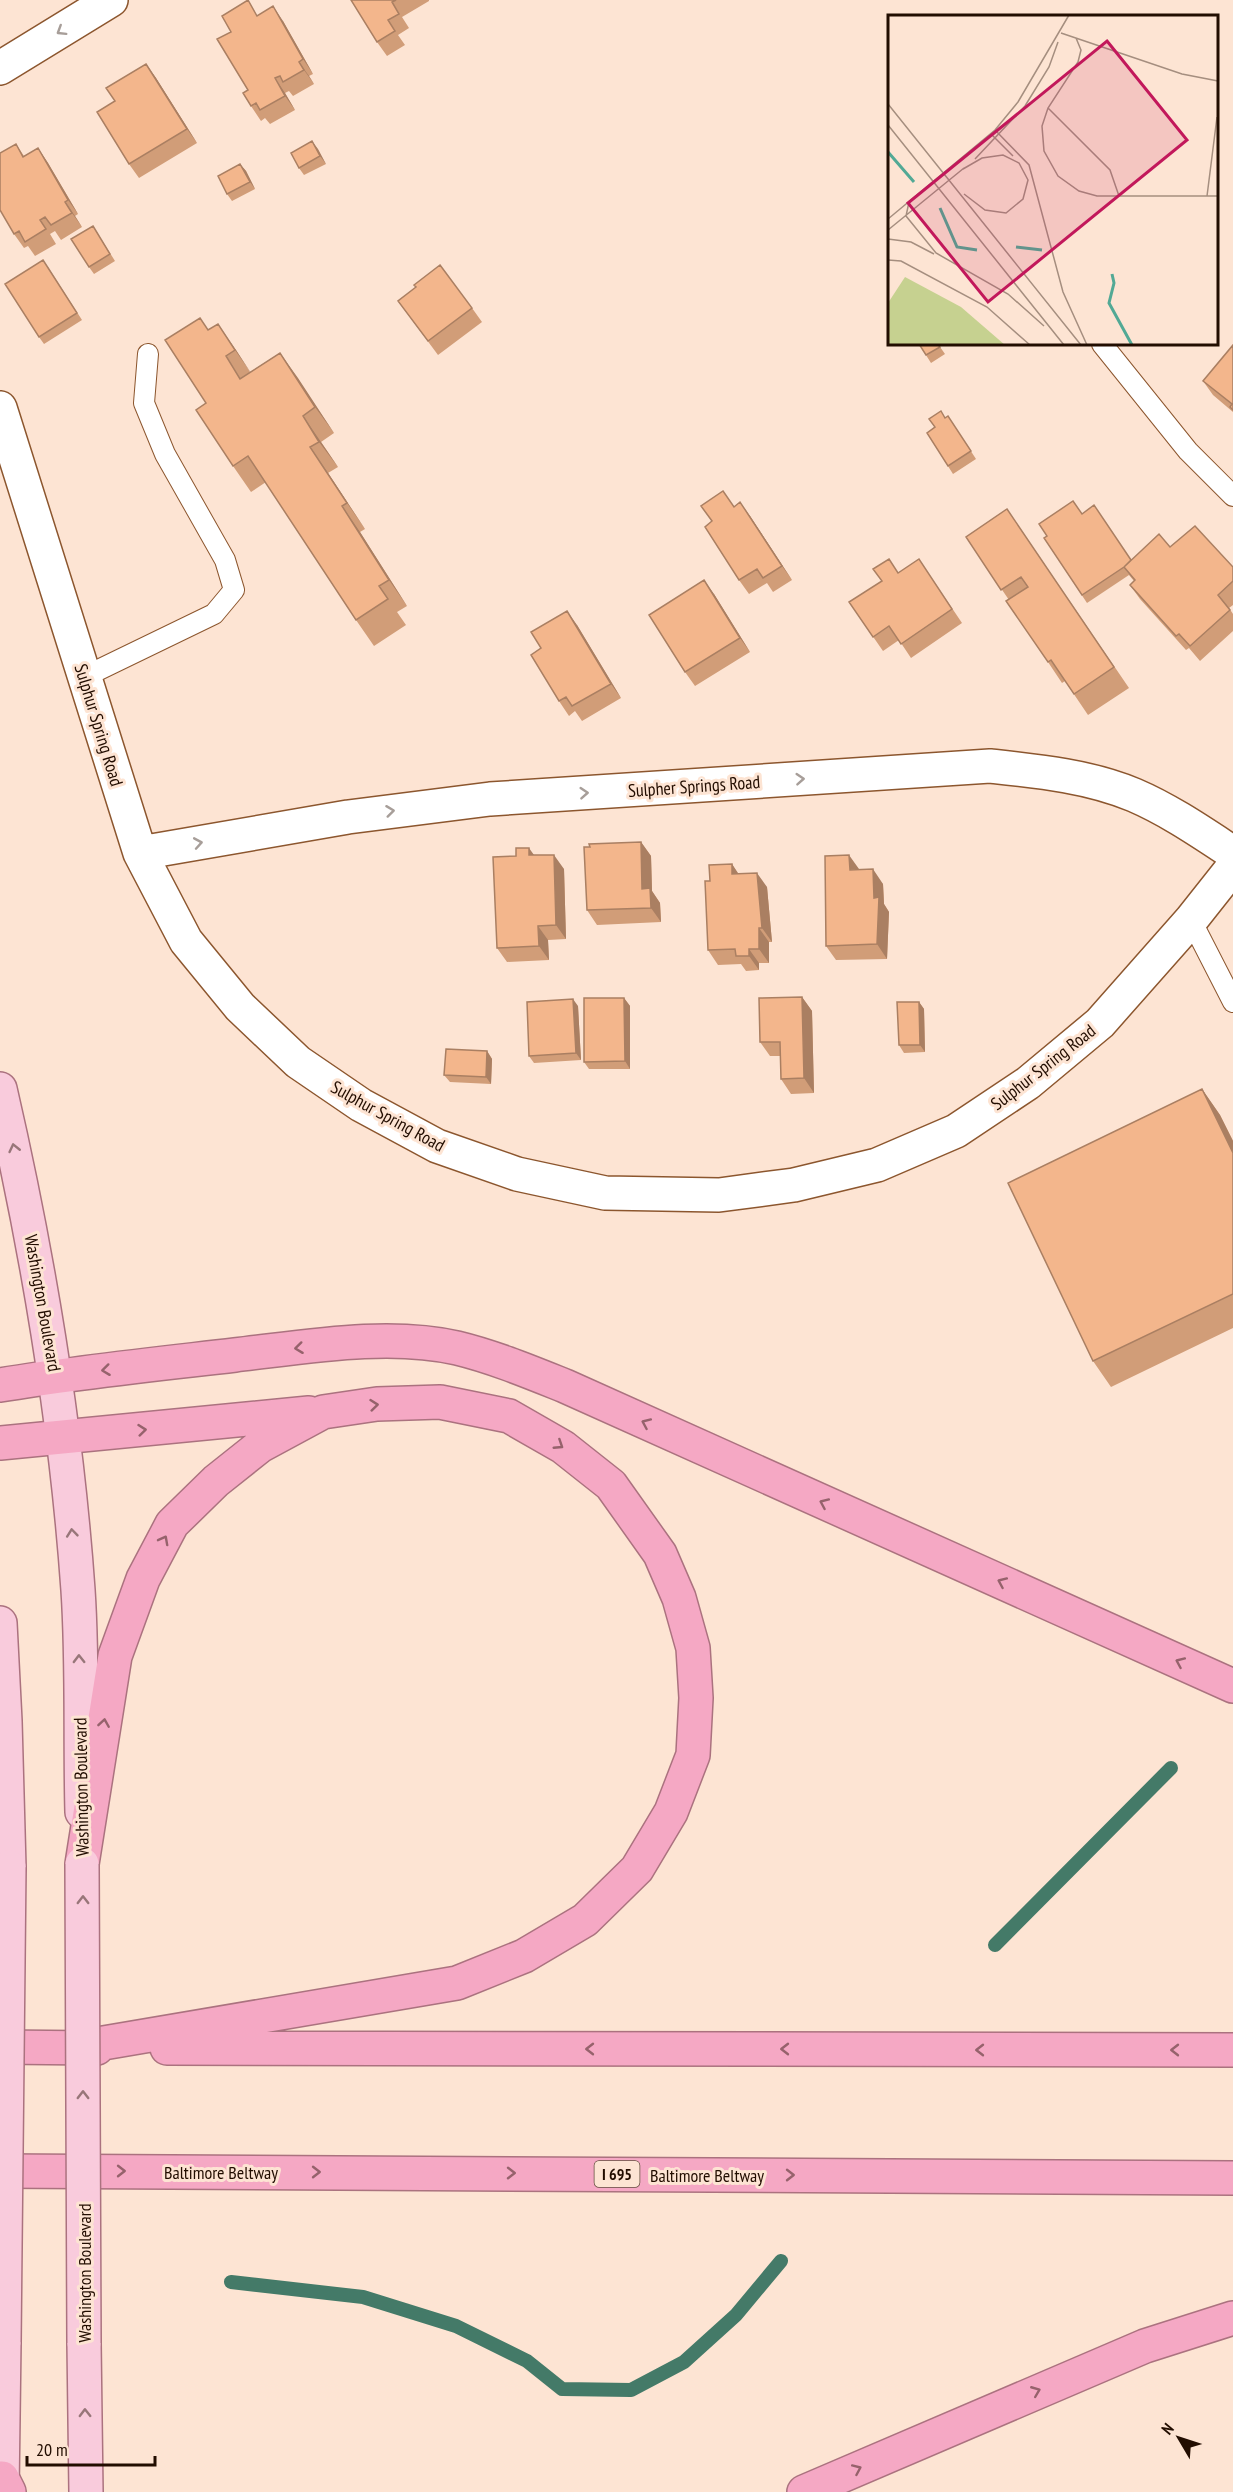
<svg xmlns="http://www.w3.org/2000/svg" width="1233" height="2492" viewBox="0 0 1233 2492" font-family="'PT Sans Narrow',sans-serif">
  <rect width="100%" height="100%" fill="#fde4d3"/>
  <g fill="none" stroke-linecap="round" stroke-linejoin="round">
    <path stroke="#447a68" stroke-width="14" d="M995,1945L1171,1768
      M231,2282L363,2297L456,2326L527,2361L562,2389L631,2390L684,2362L736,2315L781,2261"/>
    <g stroke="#8c562e" stroke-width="22">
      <path id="service" d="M1102,344L1188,451L1233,496
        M84,677L214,614L234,590L225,560L165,454L144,403L148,354
        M1191,920L1233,1002"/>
    </g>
    <g stroke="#8c562e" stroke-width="36">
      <path id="minor" d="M0,68L111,0
        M0,408L140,853L186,941L240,1007L298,1062L361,1105L437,1146L517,1174L605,1193L719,1195L794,1185L877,1165L956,1131L1028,1083L1100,1023L1191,920L1233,867
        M140,853L348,817L490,799L990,766C1037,771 1089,776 1134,795C1169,810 1201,832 1233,853"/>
    </g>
    <g stroke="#ab727f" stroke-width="36">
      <path id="primary" d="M0,1089C38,1254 66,1420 78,1590C83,1663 80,1738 82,1812
        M0,1623L5,1721L9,1867
        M84,2343L86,2492
        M2,2492L4,2342"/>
    </g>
    <g stroke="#ab727f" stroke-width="36">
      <path id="motorway" d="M0,1385C78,1372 157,1364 235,1355C305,1347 388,1332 457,1348C494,1357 530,1372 565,1386L1233,1686
        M0,1443L309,1413
        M0,2047L97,2048
        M74,2048L457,1983L524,1956L585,1920L637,1869L671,1812L693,1755L696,1698L693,1648L679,1598L660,1554L611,1485L563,1447L509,1416L440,1402L377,1404L323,1412L260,1446L216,1481L172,1524L143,1579L115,1656L82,1864
        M167,2048L1233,2050
        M0,2171L1233,2178
        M2,2478L9,2492
        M804,2492L1145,2346L1233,2318"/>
    </g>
    <use href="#service" stroke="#fff" stroke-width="20"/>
    <use href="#minor" stroke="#fff" stroke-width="33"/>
    <use href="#primary" stroke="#f9cbdc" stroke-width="33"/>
    <use href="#motorway" stroke="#f5a8c4" stroke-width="33"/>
    <g stroke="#ab727f" stroke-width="36" stroke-linecap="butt">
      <path id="primary-bridge" d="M82,1864L84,2343
        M4,2342L9,1867"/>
    </g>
    <use href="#primary-bridge" stroke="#f9cbdc" stroke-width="33"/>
  </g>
  <path fill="#d19d78" d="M351,0H429V1L402,17L409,28L398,35L405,45L387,56L377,42Z
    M259,15L283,21L313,74L309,76L314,84L293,96L289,91L285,93L295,110L270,124L265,118L261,121L251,106L248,90Z
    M146,64L156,78L197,143L139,178L129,164L115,101Z
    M312,141L326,164L304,175L299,168Z
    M16,144L24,156L38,148L48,163L78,214L75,216L82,227L61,240L55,231L50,234L56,244L35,256L28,246L24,248L14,234Z
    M240,164L246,171L255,189L232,201L227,194Z
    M93,226L115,261L94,274L89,267Z
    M48,267L82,320L44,344L39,337Z
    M398,301L472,308L482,322L438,355Z
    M209,330L236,350L250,372L280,353L334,433L321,442L338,467L328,473L365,529L360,532L407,606L397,612L406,625L374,646L356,620L266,482L251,492L233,466L206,403Z
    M919,344H938L945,354L931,363Z
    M1233,345V412L1213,395L1203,381Z
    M948,416L976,459L953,474L927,433Z
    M734,506L750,516L792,580L773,592L767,583L749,594L739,580L712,521Z
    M1007,509L1129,688L1088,715L1065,681L1062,683L1048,662L1009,600L966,537Z
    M1082,514L1131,560L1170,547L1233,567V605L1229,608L1233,614V631L1200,661L1189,648L1186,650L1140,599L1130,585L1134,581L1129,575L1087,603L1044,538Z
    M919,559L962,623L911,658L899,640L883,651L849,602L898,573Z
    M714,594L750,652L695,686L685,672Z
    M577,625L621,698L582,721L575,711L569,716L559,701Z
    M641,842L651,856L652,891L660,903L661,922L597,925L587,910Z
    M534,855L564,869L566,939L548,940L549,960L507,962L497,948L516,856Z
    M732,864L738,874L767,887L772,942H769V963H759V970L746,971L741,964L718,965L708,950L710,881Z
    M859,869L883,884L884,904L889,912L887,959L836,960L826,946Z
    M802,997L812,1011L814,1093L791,1094L781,1079L780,1056H770L760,1042Z
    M624,998L630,1006V1069H589L584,1062Z
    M919,1002L924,1009L925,1052L904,1053L899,1045Z
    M578,1006L581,1060L534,1063L529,1056Z
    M487,1051L492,1059L491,1084L450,1082L444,1075Z
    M1202,1089L1220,1115L1233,1141V1328L1111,1387L1093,1361Z"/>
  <path fill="#aa7f62" d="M273,6L283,21L313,74L303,59Z
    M299,62L309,76L314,84L304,70Z
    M146,64L156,78L197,143L187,129Z
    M275,78L285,93L295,110L285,96Z
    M312,141L318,149L326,164L320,156Z
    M38,148L48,163L78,214L68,200Z
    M240,164L246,171L255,189L250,182Z
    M65,202L75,216L82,227L72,213Z
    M218,324L236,350L253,376L235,350Z
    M280,353L298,378L334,433L315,407Z
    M303,416L321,442L338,467L319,442Z
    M310,447L328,473L365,529L347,503Z
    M740,502L750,516L792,580L782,566Z
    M342,506L360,532L407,606L389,580Z
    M704,580L714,594L750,652L740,638Z
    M567,611L577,625L621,698L611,684Z
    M641,842L651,856L652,891L660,903L661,922L651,908L642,889Z
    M529,848L539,862L529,855Z
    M554,855L564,869L566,939L556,925Z
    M849,855L859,869L850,870Z
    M732,864L742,879L732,874Z
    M873,869L883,884L884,904L889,912L887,959L877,944L874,898Z
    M757,873L767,887L772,942L762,928Z
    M538,926L548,940L549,960L539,946Z
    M759,928L769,942V963L759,949Z
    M749,949L759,963V970L749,956Z
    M802,997L812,1011L814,1093L804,1078Z
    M624,998L630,1006V1069L625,1061Z
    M573,999L578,1006L581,1060L576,1053Z
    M919,1002L924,1009L925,1052L920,1045Z
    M487,1051L492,1059L491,1084L486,1077Z
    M1202,1089L1220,1115L1233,1141V1153Z"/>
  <path fill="#f3b68c" stroke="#aa7f62" stroke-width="1.5" d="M248,0L257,16L273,6L303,59L299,62L304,70L283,82L280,76L275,78L285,96L260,110L256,103L251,106L243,93L248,90L217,39L231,32L222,16Z
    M351,0H396L392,2L399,14L388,20L395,31L377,42Z
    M146,64L187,129L129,164L97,112L115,101L106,88Z
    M312,141L320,156L299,168L291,153Z
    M16,144L23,157L38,148L68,200L65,202L72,213L51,225L45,217L40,220L46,229L25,242L19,231L14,234L0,210V153Z
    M240,164L250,182L227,194L218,176Z
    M93,226L110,254L89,267L71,239Z
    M43,260L77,313L39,337L5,284Z
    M440,265L472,308L428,341L398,301L416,287L414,285Z
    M200,318L208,330L218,324L235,350L226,356L240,379L280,353L315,407L303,416L319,442L310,447L347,503L342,506L389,580L379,586L388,599L356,620L248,456L233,466L196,410L206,403L165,340Z
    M919,344H937L940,347L926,355Z
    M1233,345V410L1230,407L1232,404L1203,381Z
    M941,411L945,418L948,416L971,451L948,466L927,433L935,427L929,419Z
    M723,491L734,507L740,502L782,566L763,578L757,569L739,580L705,527L712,521L701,506Z
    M1073,501L1082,514L1094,505L1131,560L1124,567L1082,595L1044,538L1047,536L1039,524Z
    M1007,509L1114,667L1074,694L1051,660L1048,662L1006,601L1028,587L1021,577L1001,590L966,537Z
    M1195,526L1233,567V581L1218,595L1230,610L1190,646L1179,634L1176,636L1130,585L1135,580L1124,567L1159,534L1170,547Z
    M889,559L898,573L919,559L952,609L901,644L889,626L873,637L849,602L882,581L873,569Z
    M704,580L740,638L685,672L649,615Z
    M567,611L611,684L572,706L566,697L559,701L531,655L541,648L531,632Z
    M641,842L642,889L650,888L651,908L587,910L584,847H590L589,844Z
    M516,848H529V855H554L556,925L538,926L539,946L497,948L493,857L516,856Z
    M849,855L850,870L873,869L874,898L879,897L877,944L826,946L825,856Z
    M732,864V874L757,873L762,928H759V949H749V956H736L735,949L708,950L705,881H710L709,865Z
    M802,997L804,1078L781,1079L780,1042H760L759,998Z
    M584,998H624L625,1061L584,1062Z
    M573,999L576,1053L529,1056L527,1002Z
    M897,1002H919L920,1045H899Z
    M446,1049L487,1051L486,1077L444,1075Z
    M1202,1089L1233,1153V1294L1093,1361L1008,1183Z"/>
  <defs><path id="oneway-chevron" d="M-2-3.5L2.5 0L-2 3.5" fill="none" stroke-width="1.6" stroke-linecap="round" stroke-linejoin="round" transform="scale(1.5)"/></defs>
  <g stroke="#a79e99">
    <use href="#oneway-chevron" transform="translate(61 31) rotate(148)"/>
    <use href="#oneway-chevron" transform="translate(800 779) rotate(-4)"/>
    <use href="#oneway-chevron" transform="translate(584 793) rotate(-4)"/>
    <use href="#oneway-chevron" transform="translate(390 811) rotate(-7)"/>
    <use href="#oneway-chevron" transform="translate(198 843) rotate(-10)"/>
  </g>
  <g stroke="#987679">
    <use href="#oneway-chevron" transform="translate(14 1148) rotate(-103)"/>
    <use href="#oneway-chevron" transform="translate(72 1533) rotate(-96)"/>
    <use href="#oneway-chevron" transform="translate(79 1659) rotate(-91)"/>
    <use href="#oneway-chevron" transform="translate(83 1900) rotate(-90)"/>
    <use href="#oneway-chevron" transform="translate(83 2095) rotate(-90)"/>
    <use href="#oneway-chevron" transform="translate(85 2413) rotate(-91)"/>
  </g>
  <g stroke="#96626c">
    <use href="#oneway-chevron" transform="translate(299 1348) rotate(173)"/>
    <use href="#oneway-chevron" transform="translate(106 1370) rotate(173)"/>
    <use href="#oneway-chevron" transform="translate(374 1405) rotate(-6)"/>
    <use href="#oneway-chevron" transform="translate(646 1423) rotate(-156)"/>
    <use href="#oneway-chevron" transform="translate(142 1430) rotate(-6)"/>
    <use href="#oneway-chevron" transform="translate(559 1445) rotate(33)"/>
    <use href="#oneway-chevron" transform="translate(824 1503) rotate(-156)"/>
    <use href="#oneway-chevron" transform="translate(164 1540) rotate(-62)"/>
    <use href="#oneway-chevron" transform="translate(1002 1582) rotate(-156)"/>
    <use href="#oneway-chevron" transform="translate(1180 1662) rotate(-156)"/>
    <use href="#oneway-chevron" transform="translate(104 1723) rotate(-81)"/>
    <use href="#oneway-chevron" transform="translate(590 2049) rotate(-180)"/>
    <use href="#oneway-chevron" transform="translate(785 2049) rotate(-180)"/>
    <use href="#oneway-chevron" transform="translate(980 2050) rotate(-180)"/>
    <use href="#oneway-chevron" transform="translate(1175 2050) rotate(-180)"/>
    <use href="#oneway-chevron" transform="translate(121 2171)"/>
    <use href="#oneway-chevron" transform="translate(316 2172)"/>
    <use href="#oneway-chevron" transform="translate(511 2173)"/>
    <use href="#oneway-chevron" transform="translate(790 2175)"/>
    <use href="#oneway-chevron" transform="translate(1036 2391) rotate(-22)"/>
    <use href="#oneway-chevron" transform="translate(857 2469) rotate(-24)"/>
  </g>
  <g text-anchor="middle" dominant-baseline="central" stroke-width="6" stroke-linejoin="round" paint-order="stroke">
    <rect fill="#fde4d3" stroke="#644e3f" stroke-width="1.5" x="594.5" y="2161" width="45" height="26" rx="4.5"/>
    <g font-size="16" font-weight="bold" fill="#220d00">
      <text x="617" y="2174">I 695</text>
    </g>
    <g font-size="18" fill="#220d00" stroke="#fde4d3">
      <text transform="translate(99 725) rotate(73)">Sulphur Spring Road</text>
      <text transform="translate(694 786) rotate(-4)">Sulpher Springs Road</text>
      <text transform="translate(1043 1067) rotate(-38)">Sulphur Spring Road</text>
      <text transform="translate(388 1116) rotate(29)">Sulphur Spring Road</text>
      <text transform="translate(43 1303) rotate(80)">Washington Boulevard</text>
      <text transform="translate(81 1787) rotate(-91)">Washington Boulevard</text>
      <text x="221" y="2172">Baltimore Beltway</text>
      <text x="707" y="2175">Baltimore Beltway</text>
      <text transform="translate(84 2273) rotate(-90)">Washington Boulevard</text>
    </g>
  </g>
  <g transform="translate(888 15)">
    <rect width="330" height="330" fill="#fde4d3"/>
    <path d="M17,262L73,292L117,330H0V288Z" fill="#c6d190"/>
    <path fill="none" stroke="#52a995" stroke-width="3" d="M0,137L26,167M52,193L69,232L89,235M128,232L154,235M224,259L226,268L221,288L244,330"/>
    <path fill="none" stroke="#a58e7f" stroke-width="1.5" d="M173,18L294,59L330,66M188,23L193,35L190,47L160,93L154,111L156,136L170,161L191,176L209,181H330M0,89L193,330M160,93L222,155L231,181M0,110L176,330M107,115L141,150L175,277L199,330M103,119L125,141M87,144L137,91L161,52L170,27M75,154L94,143L115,140L131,148L140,165L135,184L118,198L97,195L76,179M319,181L329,102M21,187L18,201L48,238L120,279L156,311M0,204L107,115L130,87L181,0M0,215L76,153M0,224L23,227L46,239M0,245L13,246L99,292L142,330"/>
    <path fill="#c2185b" fill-opacity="0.15" stroke="#c2185b" stroke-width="3" d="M219,26L299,125L100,287L20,188Z"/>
    <rect width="330" height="330" fill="none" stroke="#220d00" stroke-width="3"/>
  </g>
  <g transform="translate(1179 2438) rotate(309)" stroke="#fde4d3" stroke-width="4.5" paint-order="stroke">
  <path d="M0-4.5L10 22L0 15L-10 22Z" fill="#220d00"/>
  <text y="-9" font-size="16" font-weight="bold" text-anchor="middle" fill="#220d00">N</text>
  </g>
  <path d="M27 2456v9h128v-9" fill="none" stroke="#220d00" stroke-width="3"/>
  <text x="36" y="2456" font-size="18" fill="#220d00" stroke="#fde4d3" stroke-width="4.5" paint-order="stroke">20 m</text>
</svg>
